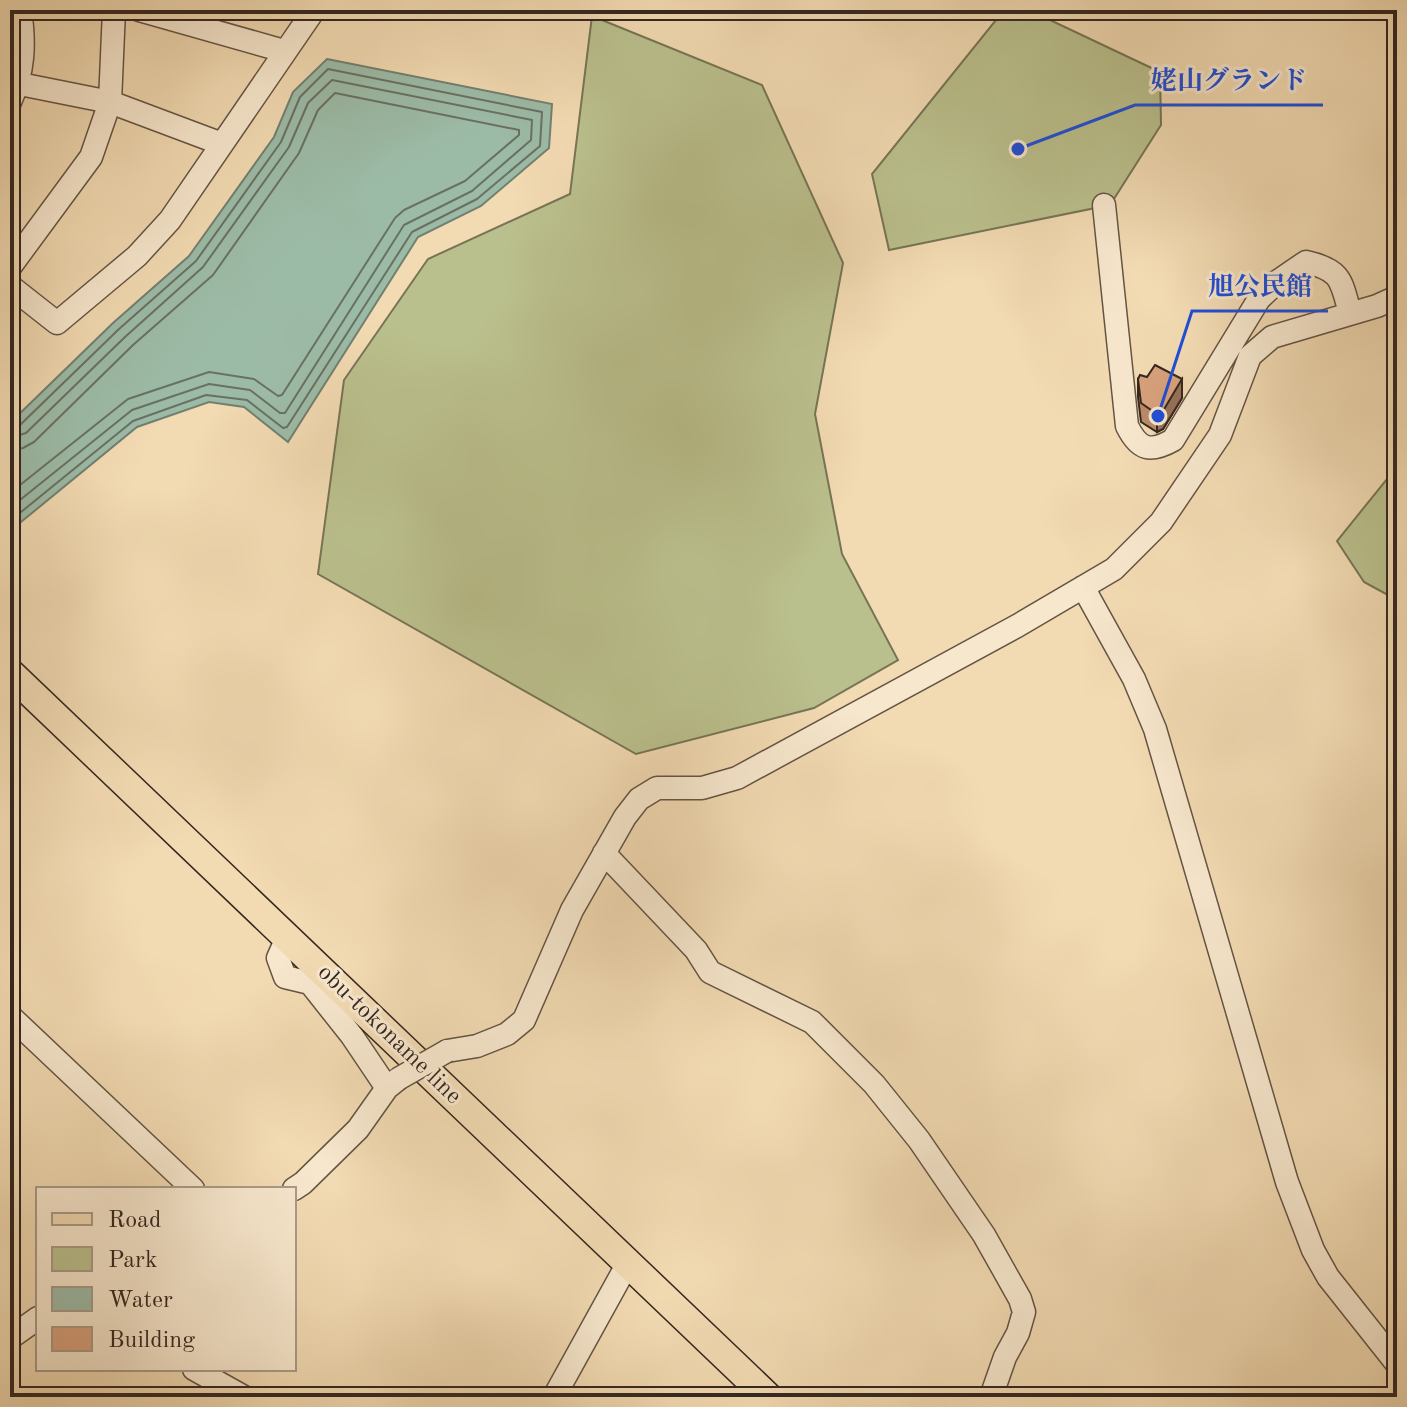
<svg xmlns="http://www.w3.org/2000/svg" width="1407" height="1407" viewBox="0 0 1407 1407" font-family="'Old Standard TT','Noto Serif JP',serif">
  <rect width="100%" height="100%" fill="#f2dab2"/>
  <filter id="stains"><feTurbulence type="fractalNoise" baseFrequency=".0025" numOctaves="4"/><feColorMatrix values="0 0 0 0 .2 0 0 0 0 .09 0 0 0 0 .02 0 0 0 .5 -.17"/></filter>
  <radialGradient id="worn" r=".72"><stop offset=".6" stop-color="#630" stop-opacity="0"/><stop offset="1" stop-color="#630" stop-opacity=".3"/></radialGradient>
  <path fill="#bac08d" stroke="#777456" stroke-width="2" d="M1004,10H1029L1160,72L1161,125L1110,205L889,250L872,174Z
    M592,16L762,85L843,263L815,414L842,554L898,660L814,708L636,754L318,574L344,380L428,259L570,194Z
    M1397,474V600L1364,582L1337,541L1387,479Z"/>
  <path fill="#9cbba7" stroke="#728071" stroke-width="2" d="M327,59L552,104L549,148L481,206L418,237L288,442L244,407L209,402L137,427L10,531V423L113,323L189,256L274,137L293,92Z"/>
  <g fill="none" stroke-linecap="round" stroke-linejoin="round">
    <path stroke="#687164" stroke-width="2" d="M10,428L19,426L119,329L196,261L281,142L300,97L328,69L542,112L540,146L477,199L412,232L287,427L283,428L247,400L206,395L133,421L10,521
      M10,438L26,433L125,337L203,267L289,147L308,103L332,80L532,120L531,140L472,191L404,225L285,413H280L250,390L209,384L132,410L10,508
      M10,450L23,448L34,442L133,345L213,275L299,153L318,110L335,93L519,130V135L465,181L404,210L395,218L282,395L278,396L254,379L209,372L128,399L10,493"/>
    <g stroke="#645444" stroke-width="25">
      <path id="minor" d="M139,10L284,51
        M10,82L110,102L222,144
        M10,102C24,72 25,43 20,10
        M1104,205L1127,426C1139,450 1150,453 1173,440L1259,299L1278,281L1306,262C1342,270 1341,281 1350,313
        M10,267L91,157L110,102L114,10
        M10,286L57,323L137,256L170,220L314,10
        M1083,587L1134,679L1155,729L1287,1182L1313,1250L1328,1277L1397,1364
        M604,853L696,950L710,972L812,1022L874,1084L919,1140L984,1235L1020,1299L1024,1312L1018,1333L1005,1357L991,1397
        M287,938L278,958L285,977L310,983L352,1036L387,1088
        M10,1016L193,1189
        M447,1051L477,1046L507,1034L524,1020L572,910L625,817L639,799L657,788H702L737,778L1017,626L1114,569L1161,522L1220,435L1250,356L1272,337L1377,306L1397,297
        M294,1189L303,1183L358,1129L387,1088L397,1080
        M10,1338L38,1318
        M194,1369L244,1397
        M554,1397L628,1263"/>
    </g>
    <g stroke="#342720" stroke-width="31">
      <path id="major" d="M10,673L768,1397"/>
    </g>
    <use href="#minor" stroke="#f7e7cd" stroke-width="22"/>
    <use href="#major" stroke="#f2dab2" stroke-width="28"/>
    <g stroke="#645444" stroke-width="25" stroke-linecap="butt">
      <path id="minor-bridge" d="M398,1079L447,1051"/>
    </g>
    <use href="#minor-bridge" stroke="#f7e7cd" stroke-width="22"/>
  </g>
  <path fill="#ba8a6b" stroke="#342720" stroke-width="2" d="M1138,379L1182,398L1163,429L1157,432L1141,422L1138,397Z"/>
  <path fill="#977157" stroke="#342720" stroke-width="2" d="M1182,379V398L1163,429L1157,432V414Z"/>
  <path fill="#d8a17c" stroke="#342720" stroke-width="2" d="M1155,365L1182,379L1163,411L1157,414L1141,403L1138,379L1140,375L1147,377Z"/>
  <g text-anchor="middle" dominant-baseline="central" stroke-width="6" stroke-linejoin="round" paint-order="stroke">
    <g font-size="24" fill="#342720" stroke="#f7e7cd">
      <text transform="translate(389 1035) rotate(44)">obu-tokoname line</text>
    </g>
  </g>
  <path fill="none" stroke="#1d4ed8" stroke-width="3" d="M1018 149L1135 105H1323M1158 416L1192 311H1328"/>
  <g fill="#1d4ed8" stroke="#f7e7cd" stroke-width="3">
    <circle cx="1018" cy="149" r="8"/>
    <circle cx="1158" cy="416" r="8"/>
  </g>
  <g font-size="26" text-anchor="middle" font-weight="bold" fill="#1d4ed8" stroke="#f7e7cd" stroke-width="6" stroke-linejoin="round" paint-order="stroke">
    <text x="1229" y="89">姥山グランド</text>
    <text x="1260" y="295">旭公民館</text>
  </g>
  <rect width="1407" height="1407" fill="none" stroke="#f2dab2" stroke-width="40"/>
  <rect x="12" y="12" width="1383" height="1383" fill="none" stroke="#342720" stroke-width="4"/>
  <rect x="20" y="20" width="1367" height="1367" fill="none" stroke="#342720" stroke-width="2"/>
  <rect x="36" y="1187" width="260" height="184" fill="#f7e7cd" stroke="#a99a88" stroke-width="2"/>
  <rect x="52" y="1213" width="40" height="12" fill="#f2dab2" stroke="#a99a88" stroke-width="2"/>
  <text x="108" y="1227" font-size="24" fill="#342720">Road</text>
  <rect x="52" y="1247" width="40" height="24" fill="#bac08d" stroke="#a99a88" stroke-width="2"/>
  <text x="108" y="1267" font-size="24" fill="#342720">Park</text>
  <rect x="52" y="1287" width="40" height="24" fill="#9cbba7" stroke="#a99a88" stroke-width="2"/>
  <text x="108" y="1307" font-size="24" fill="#342720">Water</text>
  <rect x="52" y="1327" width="40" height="24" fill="#d8a17c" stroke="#a99a88" stroke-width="2"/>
  <text x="108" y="1347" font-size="24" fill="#342720">Building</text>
  <rect width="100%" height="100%" filter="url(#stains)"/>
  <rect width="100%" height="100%" fill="url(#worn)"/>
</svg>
